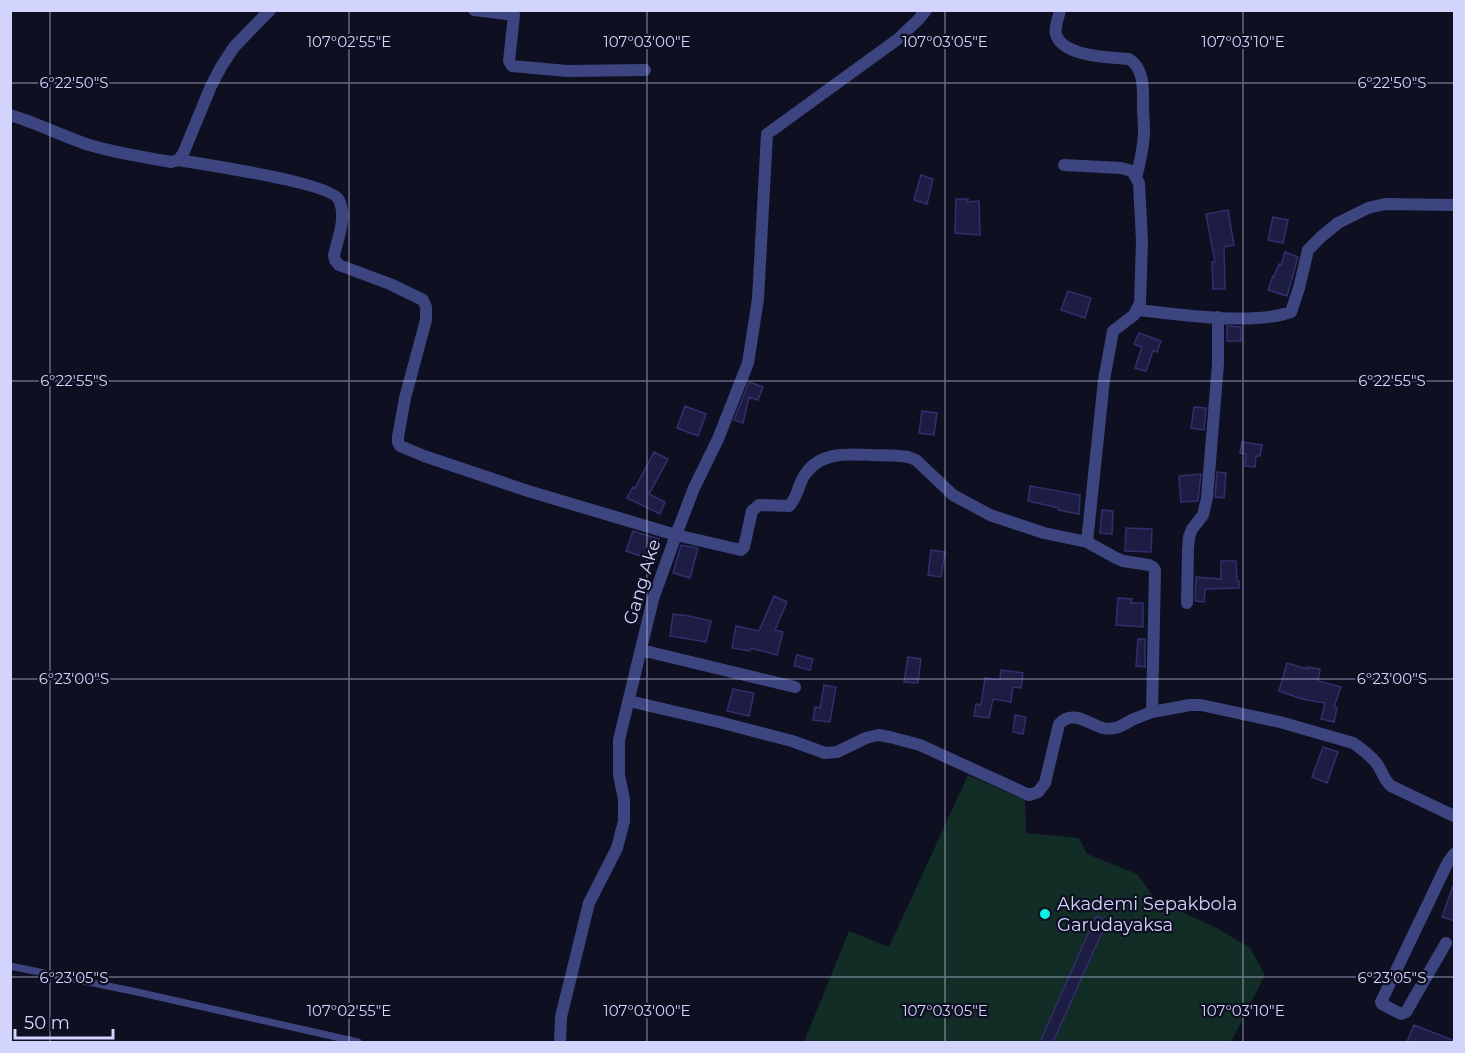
<svg xmlns="http://www.w3.org/2000/svg" width="1465" height="1053" viewBox="0 0 1465 1053" font-family="Montserrat,sans-serif">
  <rect width="100%" height="100%" fill="#0f0f22"/>
  <path fill="#122c26" d="M968,775L1025,800L1026,833L1079,838L1087,854L1137,874L1156,900L1217,928L1250,948L1265,975L1231,1042H804L849,931L889,947Z"/>
  <path fill="#1d1c42" stroke="#312f6d" stroke-width="1.5" d="M921,175L933,179L927,204L914,200Z
    M956,199H968L967,202L979,201L980,235L955,233Z
    M1228,210L1234,245L1224,247L1225,289H1213L1212,262H1215L1206,214Z
    M1273,217L1288,220L1283,243L1268,240Z
    M1285,252L1298,257L1287,296L1268,290L1273,276L1274,277L1279,264L1281,265Z
    M1068,291L1091,298L1085,318L1061,310Z
    M1227,326L1241,327V341H1227Z
    M1139,333L1161,341L1157,352L1153,351L1146,371L1135,368L1142,347L1134,344Z
    M749,382L763,387L758,400L749,397L743,423L734,420Z
    M685,406L706,414L698,436L677,428Z
    M1194,407L1206,408L1204,430L1191,428Z
    M922,411L937,413L934,435L919,433Z
    M1242,442L1262,445L1260,456H1256L1255,467L1245,466L1246,454L1240,453Z
    M654,452L668,459L649,494L665,502L660,514L627,498L633,487L635,488Z
    M1217,472L1226,473L1224,498L1215,497Z
    M1201,474L1198,501L1181,502L1179,476Z
    M1030,486L1080,495L1079,514L1058,510L1059,508L1028,501Z
    M1102,510L1113,511L1112,534L1100,533Z
    M1126,528L1152,529L1151,552L1125,551Z
    M633,531L659,539L653,560L626,551Z
    M681,545L698,548L690,578L673,573Z
    M931,550L945,552L941,577L928,575Z
    M1221,561H1236L1237,581H1239V588L1205,589L1204,602L1195,601L1196,577L1221,579Z
    M774,596L787,602L775,630L783,632L777,655L751,648L750,651L732,648L736,626L759,631Z
    M1118,598L1132,599L1131,603H1143V627L1116,625Z
    M673,614L689,616L711,621L706,642L670,636Z
    M1138,639H1145V667L1136,666Z
    M797,655L813,659L810,670L794,666Z
    M908,657L921,659L918,683L904,682Z
    M1287,663L1307,669V667L1320,669L1318,681L1341,687L1334,707L1337,708L1334,722L1321,719L1325,703L1302,699L1279,691Z
    M1001,670L1023,673L1021,688L1013,687L1011,702L993,699L989,718L974,716L976,704L981,705L985,678L1000,680Z
    M824,685L836,687L830,722L813,720L815,707L820,708Z
    M733,689L754,693L749,716L727,711Z
    M1015,715L1026,717L1023,734L1013,732Z
    M1323,747L1338,752L1327,783L1312,777Z
    M1453,886H1455V921L1442,917Z
    M1096,916L1107,921L1053,1042H1040Z
    M1414,1025L1455,1041V1042H1407Z"/>
  <g fill="none" stroke-linecap="round" stroke-linejoin="round">
    <path stroke="#3c457f" stroke-width="7" d="M10,966L137,992L358,1042"/>
    <path stroke="#3c457f" stroke-width="12" d="M474,10L514,15L509,61L512,66L567,71L645,70
      M1060,10C1059,17 1054,27 1056,34C1062,57 1110,57 1129,59C1145,69 1143,90 1143,107C1143,115 1144,123 1144,131C1144,147 1140,162 1136,178
      M10,115C37,123 62,136 89,145C116,153 144,157 171,162L178,160C202,164 331,183 339,200C347,217 338,238 334,255L335,260L339,265L390,284L423,300L426,307V320L405,398L398,437V442L400,446L424,456L528,491L676,535L741,550L744,547L752,511L759,505L789,506C798,498 798,483 806,473C821,452 847,454 871,455C883,455 896,455 908,457L916,460L953,495L990,515L1044,533L1087,542L1116,558L1123,561L1149,565L1153,567L1155,570L1152,712L1190,705H1201L1280,722L1353,743C1362,749 1370,755 1377,764C1382,771 1384,780 1391,786L1454,816
      M178,160L183,154L211,86L221,67L234,47L270,10
      M1064,165L1121,168L1132,171L1139,183L1142,241L1140,303L1134,315L1113,331L1104,380L1087,542
      M1137,310C1180,314 1251,326 1291,312L1299,288L1308,250L1322,236L1338,223L1368,208L1385,204L1454,205
      M1187,603L1188,549L1189,537L1192,529L1203,515L1207,498L1218,364V317
      M641,650L795,687
      M629,701L719,722L792,741L825,753L837,752L866,738L878,735L890,737L920,745L1029,795L1038,792L1045,783L1059,724C1073,709 1088,724 1103,728C1117,731 1123,724 1134,719C1140,717 1146,714 1152,712
      M1446,943L1406,1012L1401,1014L1382,1004L1381,1002L1448,862L1454,854
      M560,1042L561,1017L589,903L617,848L624,821V799L619,775V740L653,599L676,535L694,488L718,439L748,363L758,299L767,134L898,39L919,19L926,10"/>
  </g>
  <path fill="none" stroke="#d2d4fd" stroke-width="1.5" stroke-opacity="0.45" d="M50,10V1042M349,10V1042M647,10V1042M945,10V1042M1243,10V1042M10,83H1454M10,381H1454M10,679H1454M10,977H1454"/>
  <circle fill="#0bf0e0" stroke="#0f0f22" stroke-width="2" cx="1045" cy="914" r="6"/>
  <g text-anchor="middle" dominant-baseline="central" stroke-width="4.5" stroke-linejoin="round" paint-order="stroke">
    <g font-size="18" fill="#d2d4fd" stroke="#0f0f22">
      <text transform="translate(642 582) rotate(-73)">Gang Ake</text>
    </g>
    <g font-size="18" fill="#d2d4fd" stroke="#0f0f22" text-anchor="start">
      <text x="1057" y="904">Akademi Sepakbola<tspan x="1057" dy="21">Garudayaksa</tspan></text>
    </g>
  </g>
  <g font-size="15" text-anchor="middle" fill="#d2d4fd" stroke="#0f0f22" stroke-width="4.5" stroke-linejoin="round" paint-order="stroke">
    <text x="349" y="47">107°02'55"E</text>
    <text x="647" y="47">107°03'00"E</text>
    <text x="945" y="47">107°03'05"E</text>
    <text x="1243" y="47">107°03'10"E</text>
    <text x="74" y="88">6°22'50"S</text>
    <text x="1392" y="88">6°22'50"S</text>
    <text x="74" y="386">6°22'55"S</text>
    <text x="1392" y="386">6°22'55"S</text>
    <text x="74" y="684">6°23'00"S</text>
    <text x="1392" y="684">6°23'00"S</text>
    <text x="74" y="983">6°23'05"S</text>
    <text x="1392" y="983">6°23'05"S</text>
    <text x="349" y="1016">107°02'55"E</text>
    <text x="647" y="1016">107°03'00"E</text>
    <text x="945" y="1016">107°03'05"E</text>
    <text x="1243" y="1016">107°03'10"E</text>
  </g>
  <rect width="1465" height="1053" fill="none" stroke="#d2d4fd" stroke-width="24"/>
  <path d="M15 1029v9h98v-9" fill="none" stroke="#d2d4fd" stroke-width="3"/>
  <text x="24" y="1029" font-size="18" fill="#d2d4fd" stroke="#0f0f22" stroke-width="4.5" paint-order="stroke">50 m</text>
</svg>
